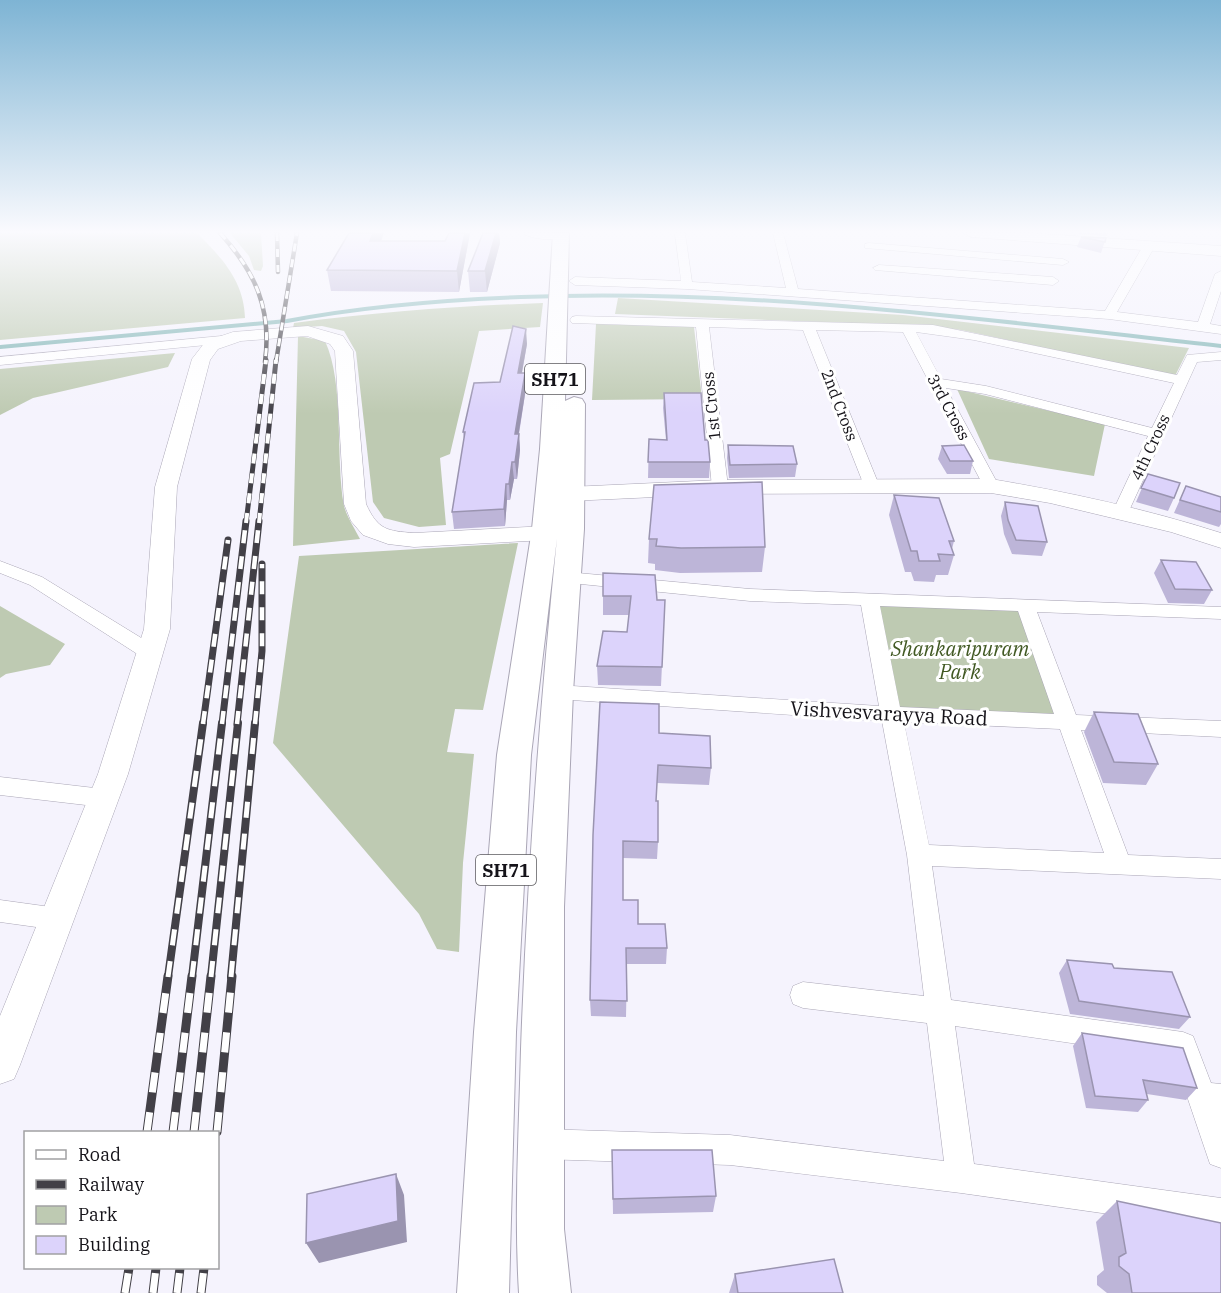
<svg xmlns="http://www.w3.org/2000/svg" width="1221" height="1293" viewBox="0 0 1221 1293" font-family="'IBM Plex Serif',serif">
  <rect width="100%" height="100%" fill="#f5f3fd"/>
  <path fill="#becab2" d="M0,233H197C222,258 244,281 245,318L0,340Z
    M230,233H261L263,266L261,271L254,270L249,256Z
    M618,298L903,315L1189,348L1175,376L961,330L926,326L615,314Z
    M543,303L540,327L479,331L450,454L440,458L446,525L419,527L384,518L373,502L356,352L344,331L322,326L293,328L294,323C377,312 459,306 543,303Z
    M596,324L694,327L702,399L592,400Z
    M298,336L325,341C345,384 335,457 344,506C347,517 355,529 360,539L293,546Z
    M175,353L168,367L33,398L0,415V369Z
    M957,389L1105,424L1094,476L989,459Z
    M518,543L483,710L455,709L447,752L474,754L463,863L459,952L437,949L419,914L273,743L299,556Z
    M875,604L1019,609L1058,716L897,709Z
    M0,606L65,644L50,665L6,674L0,678Z"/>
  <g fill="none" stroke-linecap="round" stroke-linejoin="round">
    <path stroke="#80b4b5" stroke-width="4" d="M0,347L287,321C365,306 442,300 521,297C756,288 988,320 1221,346"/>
    <g stroke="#aaa6b6" stroke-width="1">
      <path id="street" d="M522,233H560L565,236C557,242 529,239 522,233Z
        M675,233H685L692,282L786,288L773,233H783L798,289L1105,311L1143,246L1149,243L1155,246L1117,312L1198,322L1215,274L1221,271V291L1210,324L1221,326V334L1109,319L687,289L575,285L569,281L575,277L681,281Z
        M869,243L1063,259L1069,262L1063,265L865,248V244Z
        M879,265L1053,277L1059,281L1053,285L875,270L873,268Z
        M576,316L933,325L1177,375L1187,355L1221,352V360L1197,362L1128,513L1120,518L1112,513L1148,436L985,394L946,388L999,486L991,491L985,489L903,332L816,330L879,485L871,490L865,488L803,330L709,327L728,487L720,492L712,487L696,327L572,323L570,320L572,317ZM916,332L974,340L1174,383L1152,428L986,386L941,379Z
        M222,336L227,337L229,340L227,343L0,365V357Z
        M0,561L42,577L156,647L159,652L156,657L149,659L142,657L30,585L0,573Z
        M567,572L750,589L1221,607V619L1037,612L1076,715L1221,721V737L1081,730L1128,855L1221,859V879L932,866L951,1000L1183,1032L1193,1036L1211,1083L1221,1084V1168L1210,1164L1174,1058L955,1026L974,1164L1221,1198V1230L961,1193L730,1165L541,1159L530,1155L526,1144L530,1133L541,1129L730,1135L944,1161L927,1023L803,1008L793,1004L790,995L793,986L803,982L924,996L907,855L882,721L557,699L550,697L547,692L550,687L557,685L879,706L861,605L750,601L561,582L558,578L561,574ZM880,606L1018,611L1054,714L900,707ZM904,722L1060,729L1104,853L929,845Z
        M0,777L103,789L111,792L114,798L111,804L103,807L0,795Z
        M0,900L58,908L67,911L71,919L67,927L58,930L0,922Z"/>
    </g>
    <g stroke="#aaa6b6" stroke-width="1">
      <path id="secondary" d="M964,233H1030L1221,246V256L971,237Z
        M308,326L343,336L353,351L366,504C378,530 387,531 414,533L566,525L574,527L578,532L574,537L566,539L414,547L388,544L363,535L351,521L344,504L335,351L330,344L307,336L241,341L218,349L210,360L177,487L170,629L128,774L20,1065L14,1079L0,1084V1016L98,774L144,629L155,487L192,359L206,341L233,332Z
        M991,479C1068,492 1146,509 1221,533V548L1171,532L1050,503L991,493L720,494L548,502L540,500L537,495L540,490L548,488L720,480Z"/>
    </g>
    <g stroke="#aaa6b6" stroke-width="2">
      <path id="primary" d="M553,233H569L565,401L574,397L582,399L585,404L584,529L573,692L564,907V1229L571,1293H519C514,1211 519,1130 521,1049C527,878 540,708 557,538L531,755L516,1032L509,1293H457L474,1032L497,755L532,529L540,449Z"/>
    </g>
    <use href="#street" fill="#fff" fill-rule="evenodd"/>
    <use href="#secondary" fill="#fff" fill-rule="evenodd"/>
    <use href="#primary" fill="#fff" fill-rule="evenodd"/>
    <g stroke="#424047" stroke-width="4.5">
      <path id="rail-far4" d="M220,233C255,272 272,308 265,362
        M277,233L278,272
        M276,362L297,233"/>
    </g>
    <g stroke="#424047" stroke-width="5">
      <path id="rail-far3" d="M246,523L266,360
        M259,523L276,360"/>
    </g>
    <g stroke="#424047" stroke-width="7">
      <path id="rail-far2" d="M203,724L228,540
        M222,724L246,521
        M237,724L259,521
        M255,724L262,651V564"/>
    </g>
    <g stroke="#424047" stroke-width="8">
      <path id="rail-far1" d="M168,977L203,723
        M192,977L222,723
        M211,977L238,723
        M231,977L255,723"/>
    </g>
    <g stroke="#424047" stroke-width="9">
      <path id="rail" d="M147,1132L168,976
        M173,1132L192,976
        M194,1132L211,976
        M217,1132L232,976
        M125,1293L129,1268
        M153,1293L156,1268
        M177,1293L180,1268
        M201,1293L204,1268"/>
    </g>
    <use href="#rail-far4" stroke="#fff" stroke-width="3" stroke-dasharray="8" stroke-linecap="butt"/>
    <use href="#rail-far3" stroke="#fff" stroke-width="4" stroke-dasharray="10" stroke-linecap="butt"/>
    <use href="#rail-far2" stroke="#fff" stroke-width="4.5" stroke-dasharray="13" stroke-linecap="butt"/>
    <use href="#rail-far1" stroke="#fff" stroke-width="5" stroke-dasharray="16" stroke-linecap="butt"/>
    <use href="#rail" stroke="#fff" stroke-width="7" stroke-dasharray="20" stroke-linecap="butt"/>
  </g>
  <path fill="#bdb5d8" d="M449,233H470L459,292L331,291L327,270L381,241H445Z
    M483,233H499L500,243L487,292H470L468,271Z
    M1079,233H1108L1107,236L1079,234Z
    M1081,237L1106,238L1101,253L1077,247Z
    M527,344L522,373H525L526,388L519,434L520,450L517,479H514L510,500H507L505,526L454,529L452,512L464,439L463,432L500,382Z
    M664,393L705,440L710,462L709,478H648L649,439L666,440L663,408Z
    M728,445L797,464L795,477L729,478L727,458Z
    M942,446L973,461L970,474H947L938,459Z
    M1148,474L1174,498L1168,511L1136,502Z
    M1186,486L1221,497V524L1219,527L1174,513Z
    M894,495L954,541L952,549L954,555L948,575H936L934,582L914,581L911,572H905L889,515Z
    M1005,502L1047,542L1042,556L1012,554L1004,534L1001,516Z
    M649,539L765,547L762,572L680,573L655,570V564L648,563Z
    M1161,560L1212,590L1204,604L1168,603L1154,573Z
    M603,573L657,600H665L661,686L598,685L597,666L627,632L629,615H603Z
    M600,702L659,733L711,768L709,785L657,783L656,801L658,842L657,859L623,858V900L638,924L667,948L666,964H627L626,1017L591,1016L590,1000Z
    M1094,712L1158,764L1146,785L1103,783L1084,732Z
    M1067,960L1114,968L1190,1017L1179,1029L1070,1014L1059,973Z
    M1082,1033L1197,1088L1186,1100L1147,1094L1148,1100L1138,1112L1086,1108L1073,1046Z
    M612,1150L716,1196L713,1212L613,1214Z
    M1117,1201L1221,1293H1107L1097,1285V1276L1104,1270L1096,1222Z
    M735,1274L843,1293H729Z"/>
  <path fill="#9a94b0" d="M373,233H384L374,261L370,241Z
    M465,233H470L459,292L457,271Z
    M496,233H499L500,243L487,292L485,271Z
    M526,329L527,344L519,388L518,373Z
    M525,373L526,388L516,450L515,434Z
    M519,434L520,450L517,479L515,462Z
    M512,462L514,479L510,500L509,484Z
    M506,484L507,500L505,526L504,509Z
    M396,1174L404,1195L407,1242L319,1263L306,1243Z"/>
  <path fill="#dcd3fb" stroke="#9a94b0" stroke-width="1.5" d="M349,233H373L370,241H445L449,233H465L457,271L327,270Z
    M483,233H496L485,271H468Z
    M1081,237L1106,238L1105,242Z
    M513,326L526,329L518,373H525L515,434H519L515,462H512L509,484H506L504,509L452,512L465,432H463L474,383L500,382Z
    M664,393H701L705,440H708L710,462H648L649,439L667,440Z
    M728,445L793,446L797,464L730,465Z
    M964,445L973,461H950L942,446Z
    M1148,474L1180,483L1174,498L1141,488Z
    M762,482L765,547L681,548L656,546L657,539H649L654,485Z
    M1186,486L1221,497V512L1180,500Z
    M894,495L939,498L954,541H949L954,555L938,554L940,561H919L917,551H911Z
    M1005,502L1038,506L1047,542L1016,540L1008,520Z
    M1161,560L1196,562L1212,590L1175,589Z
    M603,573L655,575L657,600H665L662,667L597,666L603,631L627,632L631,596H603Z
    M600,702L659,704V733L710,736L711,768L658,765L656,801H658V842L623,841V900H638V924H665L667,948H626L627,1001L590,1000L593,835Z
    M1094,712L1138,714L1158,764L1114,762Z
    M1067,960L1112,964L1114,968L1172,972L1190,1017L1079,1001Z
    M1082,1033L1183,1048L1197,1088L1143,1080L1148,1100L1095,1096Z
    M612,1150H712L716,1196L613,1199Z
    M396,1174L398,1221L306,1243L307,1194Z
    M1117,1201L1221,1223V1293H1132L1129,1274L1119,1266V1257L1126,1253Z
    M834,1259L843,1293H738L735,1274Z"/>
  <linearGradient id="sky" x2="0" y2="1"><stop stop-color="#7eb4d4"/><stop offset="0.56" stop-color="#fafafe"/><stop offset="1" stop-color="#fafafe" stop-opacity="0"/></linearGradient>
  <rect width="1221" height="414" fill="url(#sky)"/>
  <g text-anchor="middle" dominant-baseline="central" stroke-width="6" stroke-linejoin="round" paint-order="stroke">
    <g font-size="16" fill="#151319" stroke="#fff">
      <text transform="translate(840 405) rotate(69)">2nd Cross</text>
      <text transform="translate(711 406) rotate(-96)">1st Cross</text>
      <text transform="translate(949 407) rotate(62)">3rd Cross</text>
      <text transform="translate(1150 447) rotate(-65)">4th Cross</text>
    </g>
    <g fill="#fff" stroke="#5b5a5e" stroke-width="1.5">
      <rect x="525" y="364" width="60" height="30" rx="4.5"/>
      <rect x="476" y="855" width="60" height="30" rx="4.5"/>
    </g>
    <g font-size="18" font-weight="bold" fill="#151319">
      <text x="555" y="379">SH71</text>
      <text x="506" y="870">SH71</text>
    </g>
    <g font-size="20" font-style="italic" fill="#415923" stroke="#fff">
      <text x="960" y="648">Shankaripuram<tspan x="960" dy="23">Park</tspan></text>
    </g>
    <g font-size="20" fill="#151319" stroke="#fff">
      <text transform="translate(889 713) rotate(3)">Vishvesvarayya Road</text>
    </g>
  </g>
  <rect x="24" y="1131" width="195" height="138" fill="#ffffff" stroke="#a1a1a3" stroke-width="1.5"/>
  <rect x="36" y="1150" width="30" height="9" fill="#ffffff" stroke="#a1a1a3" stroke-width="1.5"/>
  <text x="78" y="1161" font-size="18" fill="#151319">Road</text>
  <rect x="36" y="1180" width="30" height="9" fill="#424047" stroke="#a1a1a3" stroke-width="1.5"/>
  <text x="78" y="1191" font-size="18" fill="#151319">Railway</text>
  <rect x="36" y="1206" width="30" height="18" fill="#becab2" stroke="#a1a1a3" stroke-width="1.5"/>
  <text x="78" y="1221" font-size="18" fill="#151319">Park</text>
  <rect x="36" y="1236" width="30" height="18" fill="#dcd3fb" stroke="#a1a1a3" stroke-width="1.5"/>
  <text x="78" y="1251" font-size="18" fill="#151319">Building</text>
</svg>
